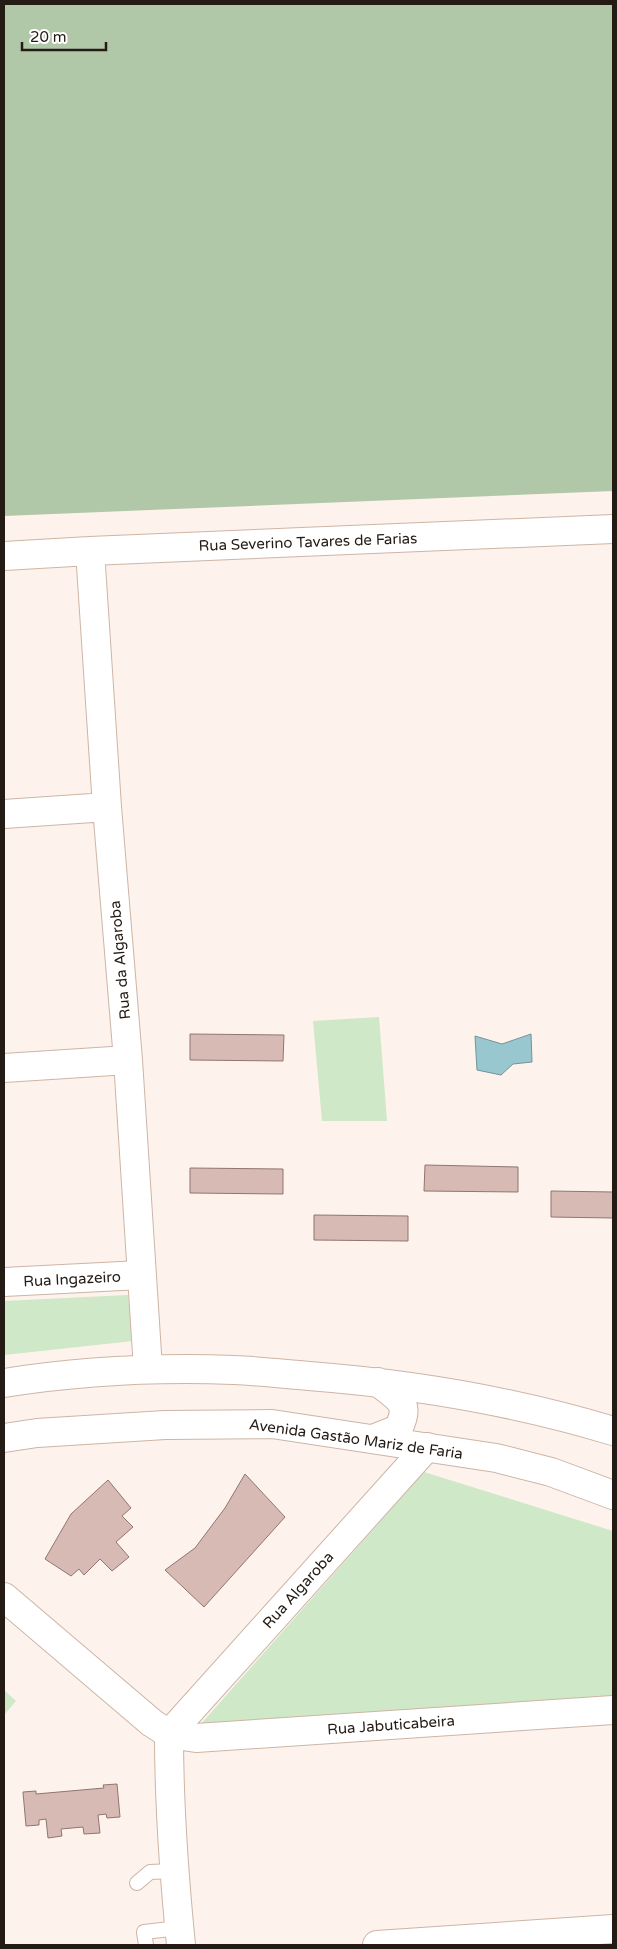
<svg xmlns="http://www.w3.org/2000/svg" width="617" height="1949" viewBox="0 0 617 1949" font-family="'Varela Round',sans-serif">
  <rect width="100%" height="100%" fill="#fdf2ec"/>
  <path fill="#cfe8c7" d="M379,1017L387,1121H322L313,1021Z
    M128,1295L133,1341L4,1355V1301Z
    M424,1472L613,1531V1697L200,1725Z
    M4,1690L16,1701L4,1715Z"/>
  <path fill="#b0c8a8" d="M4,4H613V491L4,516Z"/>
  <path fill="#98c7d0" stroke="#759398" d="M531,1034L532,1062L513,1064L501,1075L477,1070L475,1036L502,1044Z"/>
  <path fill="#d7bab4" stroke="#907570" d="M190,1034L284,1035L283,1061L190,1060Z
    M425,1165L518,1167V1192L424,1191Z
    M190,1168L283,1169V1194L190,1193Z
    M551,1191L613,1192V1218L551,1217Z
    M314,1215L408,1216V1241L314,1240Z
    M245,1474L285,1517L204,1607L165,1570L195,1548L225,1508Z
    M108,1480L131,1508L122,1516L133,1527L116,1542L129,1557L112,1571L100,1559L84,1575L79,1569L71,1576L45,1559L71,1514Z
    M117,1784L120,1817L107,1818L106,1814L98,1815L100,1833L84,1834L83,1827L61,1829L62,1836L48,1838L46,1819L39,1820V1825L26,1826L23,1792L36,1791V1794L104,1788L103,1785Z"/>
  <g fill="none" stroke-linecap="round" stroke-linejoin="round">
    <g stroke="#cdb5a6" stroke-width="16">
      <path id="service" d="M137,1883L150,1872L174,1871
        M146,1945L144,1932L179,1928"/>
    </g>
    <g stroke="#cdb5a6" stroke-width="30">
      <path id="minor" d="M90,551L107,807L128,1060L148,1369
        M4,556L90,551L613,529
        M4,814L107,807
        M4,1068L128,1060
        M4,1282L141,1275
        M4,1597L152,1723L169,1734L196,1738L613,1710
        M181,1945C174,1875 169,1804 169,1734L427,1447
        M377,1945L613,1929"/>
    </g>
    <g stroke="#cdb5a6" stroke-width="30">
      <path id="primary" d="M4,1383C80,1371 157,1367 234,1370C259,1371 284,1374 309,1376C412,1384 514,1401 613,1431
        M4,1438L37,1433L165,1425L272,1424L496,1458L551,1472L613,1495
        M373,1439L398,1429C412,1402 398,1399 378,1382"/>
    </g>
    <use href="#service" stroke="#fff" stroke-width="14"/>
    <use href="#minor" stroke="#fff" stroke-width="28"/>
    <use href="#primary" stroke="#fff" stroke-width="28"/>
  </g>
  <g text-anchor="middle" dominant-baseline="central" stroke-width="4" stroke-linejoin="round" paint-order="stroke">
    <g font-size="15" fill="#241b15" stroke="#fff">
      <text transform="translate(308 542) rotate(-2)">Rua Severino Tavares de Farias</text>
      <text transform="translate(120 960) rotate(-95)">Rua da Algaroba</text>
      <text transform="translate(72 1279) rotate(-3)">Rua Ingazeiro</text>
      <text transform="translate(356 1439) rotate(8)">Avenida Gastão Mariz de Faria</text>
      <text transform="translate(298 1590) rotate(-48)">Rua Algaroba</text>
      <text transform="translate(391 1725) rotate(-4)">Rua Jabuticabeira</text>
    </g>
  </g>
  <rect width="617" height="1949" fill="none" stroke="#241b15" stroke-width="10"/>
  <path d="M22 42v8h84v-8" fill="none" stroke="#241b15" stroke-width="2.5"/>
  <text x="30" y="42" font-size="15" fill="#241b15" stroke="#ffffff" stroke-width="4" paint-order="stroke">20 m</text>
</svg>
